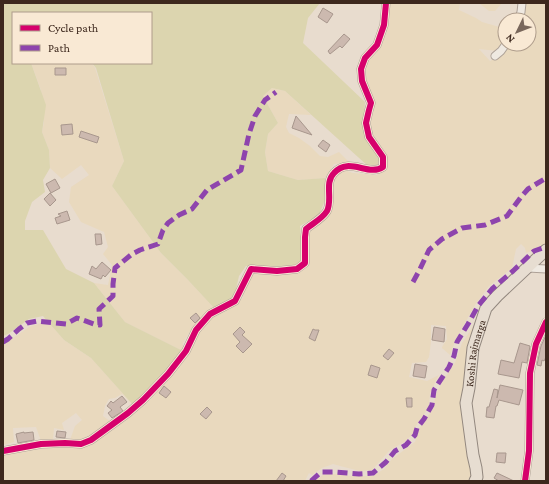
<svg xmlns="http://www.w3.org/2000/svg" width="549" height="484" viewBox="0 0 549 484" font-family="'Crimson Pro',serif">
  <rect width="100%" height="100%" fill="#e8dcce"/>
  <path fill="#e9d9be" d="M388,3H460L459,10L476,18L482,22L496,26L505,29V39L498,51L479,49L490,61L498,57L507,44H529V20H519L523,3H546V244L545,246L526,253L525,248L521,244L516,249L512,268L489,286L475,305L456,339L450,355L442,348V347L447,339L446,326L431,325V342L429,357L426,362L412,363L409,377L427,381L439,375L430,393L429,406L422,418L415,427L413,434L404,442L390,450L372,470L360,471L344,467L333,464L322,468L312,475L309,473L305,481H3V453L59,447L79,448L90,445L102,435L130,417L150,400L192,345L202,326L214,315L237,303L243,298L244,288L250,276L258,272L304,266L308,230L329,211L330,181L335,174L344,170L353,173L377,175L384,166L370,136L369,111L364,81L365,59L378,45Z
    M479,3H502L495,11H489Z
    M31,63H92L95,68L124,161L112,186L161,253L188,280L215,309L189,333L183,343V351L125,322L94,283L108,285L112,265L103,254L108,247L104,232L81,222L69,202L71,187L89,175L81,165L62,179L50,168L49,150L42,132L44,122L41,90Z
    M272,88L285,91L311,115L289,114L286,127L289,133L299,138L310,146L320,156L328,157L339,152L349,162L334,164L325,178L298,180L268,171L265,152L268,134L278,123L263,96Z
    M482,309L464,394L472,473L471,481H315L324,474H338L351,476H373L384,469L392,459L415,442L419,429L434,407L435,396L442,382L455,363L462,343L474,325Z
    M42,323L51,325L64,340L91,358L134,406L122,394L115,398L109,399L105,406L103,416L111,422L85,440H70L75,426L82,420L76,413L62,423L64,430L54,428L53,439L41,441L36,427L13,428L14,442L3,445V345L29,327Z"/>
  <path fill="#dcd5af" d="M3,3H320L308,18L303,43L365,102L364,120L380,157L377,167H369L285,91L272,88L263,96L278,123L268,134L265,152L268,171L298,180L325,178L326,198L319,215L300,226L303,257L300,265L291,267L246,266L239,276L234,298L215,309L188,280L161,253L112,186L124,161L96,68L92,63H151V13H13V63H31L46,105L42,132L49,150L50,168L43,180L45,192L32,202L25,221V230H43L66,269L94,283L125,322L183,351L173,367L134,406L91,358L64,340L43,316L29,319L8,334L3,336Z"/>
  <path fill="#ccb9af" stroke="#a8978d" d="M323,8L333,14L327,23L318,17Z
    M344,34L350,39L342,48L340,46L330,54L328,51Z
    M55,68H66V75H55Z
    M296,116L312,135L292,128Z
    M72,124L73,134L62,135L61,125Z
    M81,131L99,137L97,143L79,137Z
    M323,140L330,145L326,152L318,146Z
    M55,179L60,188L51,193L46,184Z
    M50,193L56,200L50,206L44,199Z
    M67,211L70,220L57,224L55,218L61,216L58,214Z
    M95,234H101L102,244L96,245Z
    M102,262L111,270L105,277L103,275L101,279L89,274L92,266L96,269Z
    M196,313L200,318L195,323L190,318Z
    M240,327L245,332L242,335L252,344L243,353L236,346L240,342L233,334Z
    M434,327L445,329L444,342L432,340Z
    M313,329L315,330H319L315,341L309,338Z
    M546,335V357L544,361L542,360L541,366L537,365L541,346Z
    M520,343L530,346L527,363L522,362L519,378L498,374L501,360L514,363Z
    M389,349L394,353L388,360L383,356Z
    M415,364L427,366L425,378L413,376Z
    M371,365L380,368L377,378L368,375Z
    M500,385L523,390L519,405L499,400L497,406H496L494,418L486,417L487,407H489L494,389L498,390L497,398Z
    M164,386L171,392L166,398L159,393Z
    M122,396L127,402L120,407L123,411L112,418L108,413L112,410L107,406L111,401L113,403Z
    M406,398H412V407H407Z
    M207,407L212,412L206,419L200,414Z
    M57,431L66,432L65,438L56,437Z
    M24,432V433L33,432L34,440L18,443L16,434Z
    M497,453H506L505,463L496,462Z
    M282,473L286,476L283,481H276Z
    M497,473L514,481H499L494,478Z"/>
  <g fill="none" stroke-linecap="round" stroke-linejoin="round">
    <g stroke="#ada197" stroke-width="9">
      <path id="street" d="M518,20L521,12L522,3
        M495,56L501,51L506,44
        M528,268L546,269
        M3,451L41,444L65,443L81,444L91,440L128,413L143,400L168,374L186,351L196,330L210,314L235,301L251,269L277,271L297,269L305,263V237L306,229C313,223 322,219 327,211C333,199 324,183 334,173C349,156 368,177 383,167V157L369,137L366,123L369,110L371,103L362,81L361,69L365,58L377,45L384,25L386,3
        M525,481L529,451L530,373L536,344L546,322"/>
    </g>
    <g stroke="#92877e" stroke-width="13">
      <g id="primary">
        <path id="s1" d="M475,481L477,477L476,468L473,455L466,403L469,388L473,348L486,308L497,296L546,250"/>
      </g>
    </g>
    <use href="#street" stroke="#efe9e1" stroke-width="7"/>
    <use href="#primary" stroke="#e7ddd1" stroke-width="11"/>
    <path stroke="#8e44ad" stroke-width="5" stroke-dasharray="10 5" stroke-linecap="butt" d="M413,282L420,269L429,250L442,239L462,228L485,225L507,216L521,197L528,189L546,178
      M3,342L8,339L19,329L27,323L37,321L66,324L77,318L94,324L100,325L99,309L113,296V284L115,268L132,254L140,250L158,244L163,230L168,223L179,215L192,209L207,190L241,170L249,134L255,116L265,100L276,92
      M311,481L321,472H334L359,474L373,473L386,462L395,451L406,445L415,435L417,428L424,419L432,405L434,390L449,367L454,356L457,342L468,324L478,306L492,289L513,271L534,251L546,247"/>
    <g stroke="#f9e9d4" stroke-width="8">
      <path id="cycleway" d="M3,451L41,444L65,443L81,444L91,440L128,413L143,400L168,374L186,351L196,330L210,314L235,301L251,269L277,271L297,269L305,263V237L306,229C313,223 322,219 327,211C333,199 324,183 334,173C349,156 368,177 383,167V157L369,137L366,123L369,110L371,103L362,81L361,69L365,58L377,45L384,25L386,3
        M525,481L529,451L530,373L536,344L546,322"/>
    </g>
    <use href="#cycleway" stroke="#d6006c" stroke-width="6"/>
  </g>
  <g text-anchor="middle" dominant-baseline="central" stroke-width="3.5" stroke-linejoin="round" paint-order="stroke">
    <g font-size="11" fill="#3d281d" stroke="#f9e9d4">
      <text stroke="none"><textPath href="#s1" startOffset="130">Koshi Rajmarga</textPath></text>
    </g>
  </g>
  <rect width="549" height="484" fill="none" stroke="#3d281d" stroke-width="8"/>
  <rect x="12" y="12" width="140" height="52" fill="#f9e9d4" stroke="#ae9c8b"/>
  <rect x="20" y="25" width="20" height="6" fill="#d6006c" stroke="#ae9c8b"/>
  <text x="48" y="32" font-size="12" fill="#3d281d">Cycle path</text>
  <rect x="20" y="45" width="20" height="6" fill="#8e44ad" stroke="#ae9c8b"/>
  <text x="48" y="52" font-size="12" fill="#3d281d">Path</text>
  <g transform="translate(517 32) rotate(227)"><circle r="19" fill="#f9e9d4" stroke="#ae9c8b"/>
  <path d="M0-3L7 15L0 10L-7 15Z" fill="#79675b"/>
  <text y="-6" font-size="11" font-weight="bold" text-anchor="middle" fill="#3d281d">N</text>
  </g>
</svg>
